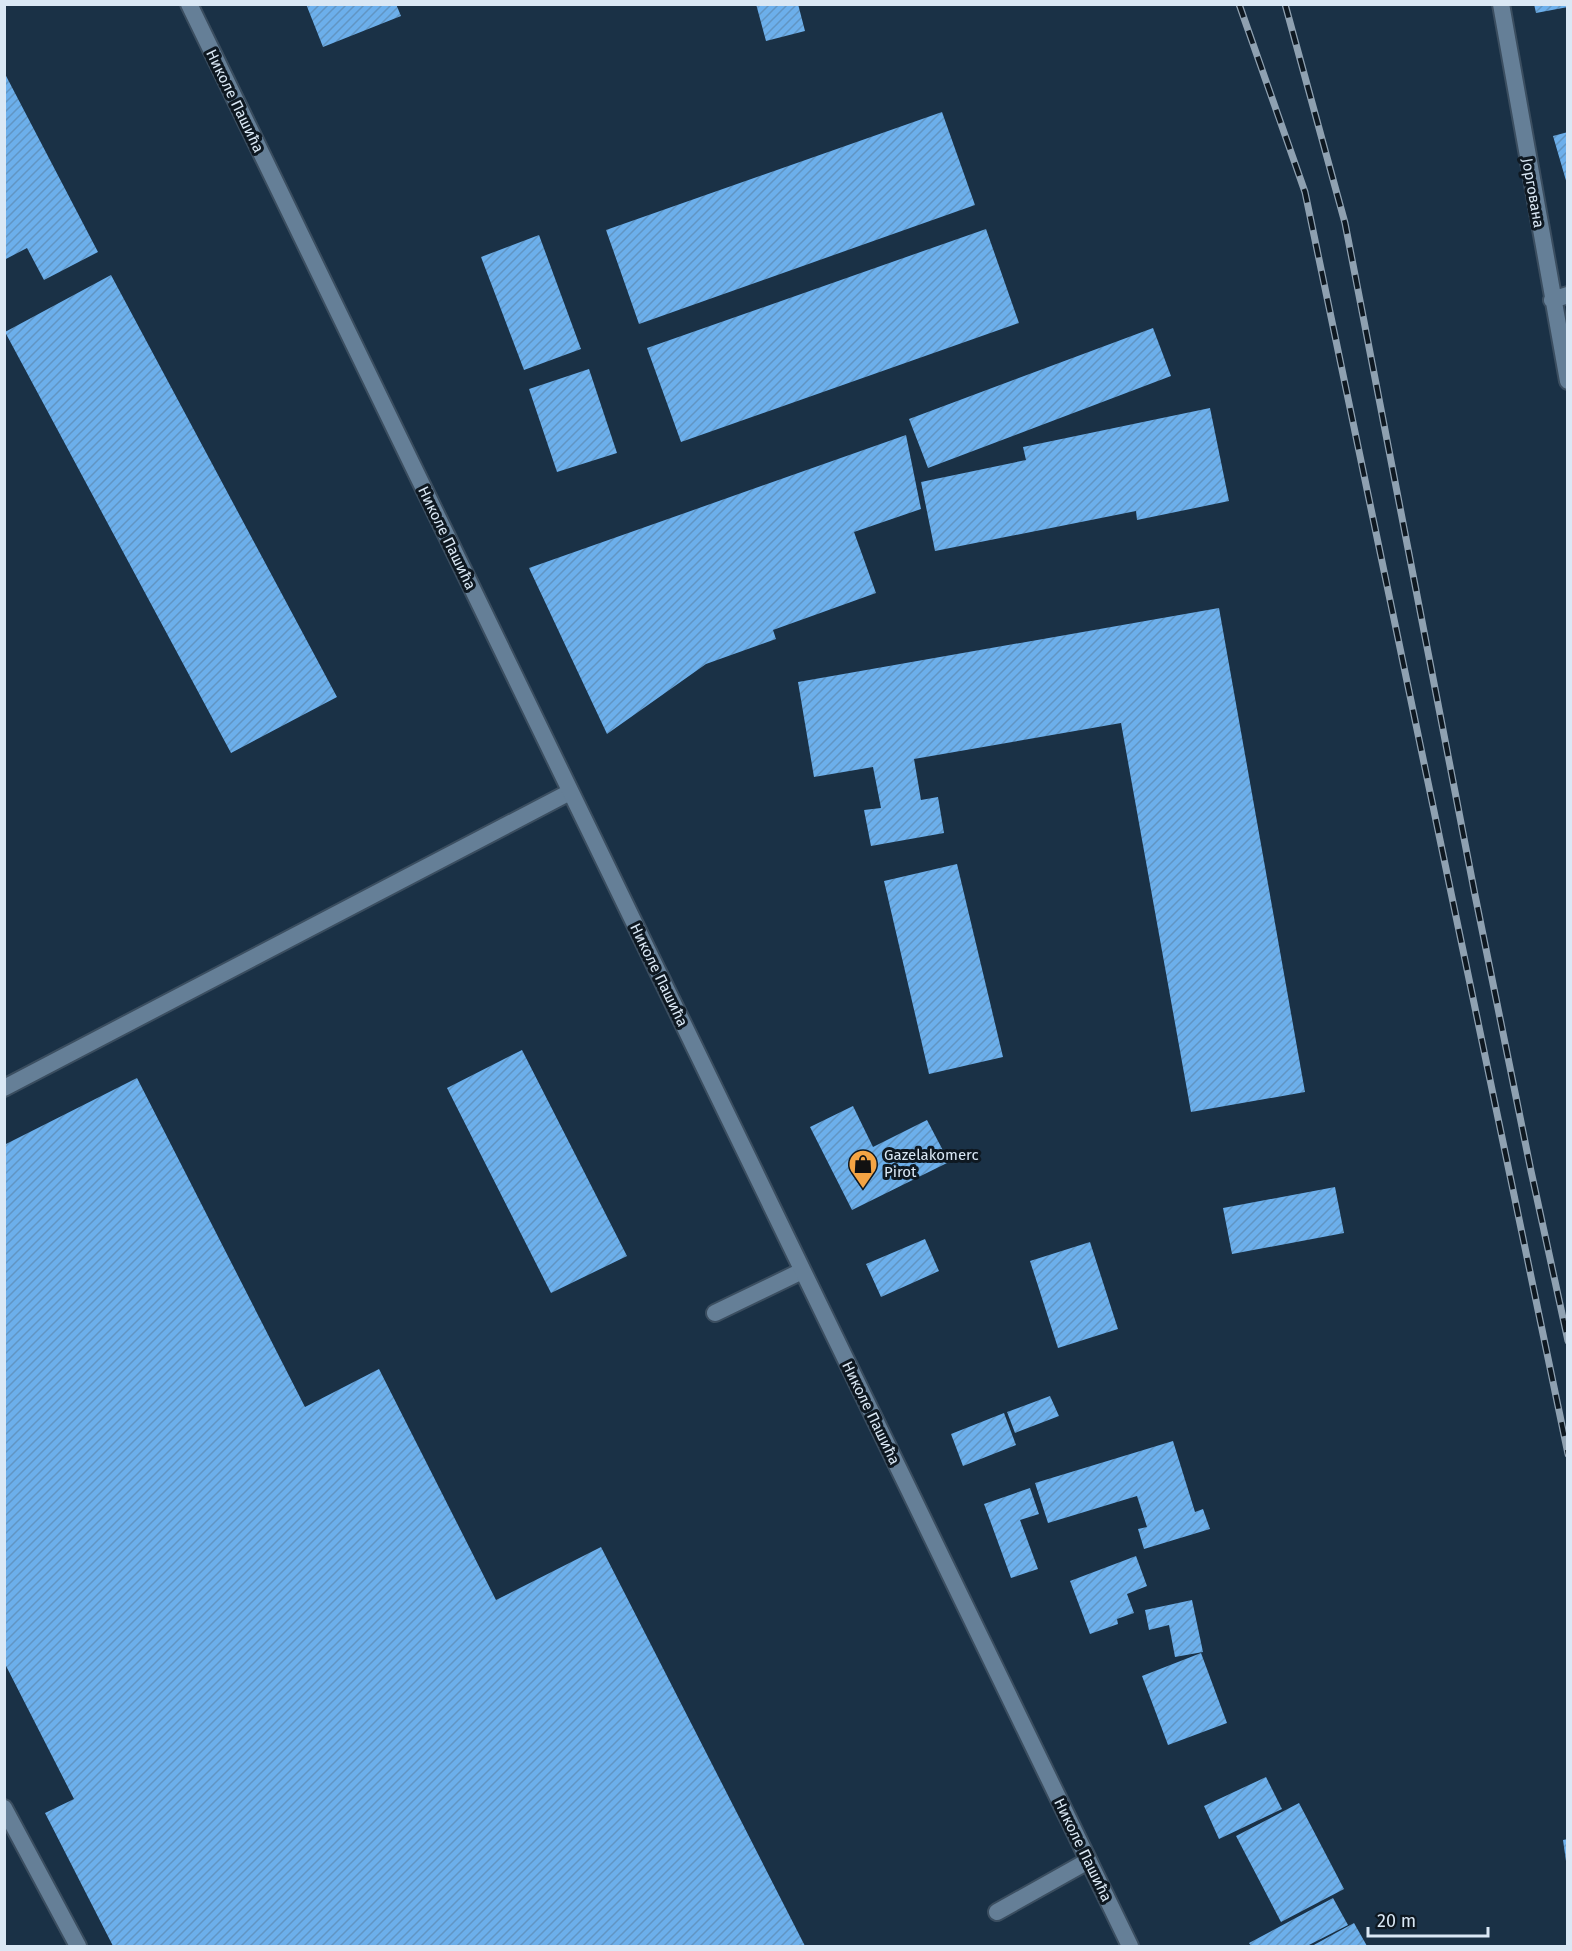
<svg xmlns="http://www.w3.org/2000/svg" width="1572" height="1951" viewBox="0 0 1572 1951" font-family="'Fira Sans',sans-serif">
  <defs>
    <pattern id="building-hatch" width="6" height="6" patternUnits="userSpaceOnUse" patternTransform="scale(1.5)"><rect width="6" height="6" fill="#6cafeb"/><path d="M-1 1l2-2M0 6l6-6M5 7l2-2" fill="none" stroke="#6195c3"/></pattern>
  </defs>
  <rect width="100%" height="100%" fill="#1a3146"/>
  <path fill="url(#building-hatch)" d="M306,4H396L401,16L323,47Z
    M756,4H798L805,31L766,41Z
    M1534,4H1568V7L1536,13Z
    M4,72L98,252L44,280L27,248L4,260Z
    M942,112L975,205L639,324L606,230Z
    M1568,132V184H1567L1553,136Z
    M986,229L1019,323L681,442L647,348Z
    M539,235L581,349L524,370L481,257Z
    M111,275L337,697L231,753L5,332Z
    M1153,328L1171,376L928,468L909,419Z
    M589,369L617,453L557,472L529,389Z
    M1210,408L1229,501L1137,520L1136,511L935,551L921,482L1026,460L1023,447Z
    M906,435L921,509L854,532L876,593L773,630L776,639L706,664L607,734L529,568Z
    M1219,608L1305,1092L1191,1112L1121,723L914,759L921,800L938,797L944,833L871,846L864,810L881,808L873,767L814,777L798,682Z
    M957,864L1003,1057L929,1074L884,881Z
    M522,1050L627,1256L551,1293L447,1088Z
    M137,1078L305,1407L379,1369L496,1600L601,1547L805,1946H113L45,1813L74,1799L4,1662V1145Z
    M853,1106L873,1147L927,1120L949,1162L852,1210L810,1127Z
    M1335,1187L1344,1233L1232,1254L1223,1208Z
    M925,1239L939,1271L881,1297L866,1264Z
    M1090,1242L1118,1329L1058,1348L1030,1261Z
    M1050,1396L1059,1416L1015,1433L1007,1412Z
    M1004,1413L1016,1445L963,1466L951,1434Z
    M1173,1441L1195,1512L1203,1509L1210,1529L1144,1549L1138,1529L1147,1527L1137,1496L1048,1523L1035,1483Z
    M1030,1488L1039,1514L1020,1520L1038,1569L1011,1578L984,1504Z
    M1136,1556L1147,1586L1127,1594L1134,1613L1117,1619L1118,1624L1090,1634L1070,1581Z
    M1192,1600L1203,1652L1175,1657L1169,1625L1149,1630L1145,1610Z
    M1201,1653L1227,1723L1168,1745L1142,1676Z
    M1266,1777L1282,1809L1219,1839L1204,1806Z
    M1299,1803L1344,1889L1281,1922L1236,1836Z
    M1568,1839V1861H1566L1563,1840Z
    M1333,1898L1348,1925L1307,1946H1251L1249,1943Z
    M1354,1923L1367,1946H1312Z"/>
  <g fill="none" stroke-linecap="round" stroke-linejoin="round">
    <g stroke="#3b4e60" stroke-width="20">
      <path id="service" d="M4,1088L570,792
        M715,1313L802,1271
        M4,1808L78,1946
        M997,1912L1088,1861"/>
    </g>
    <g stroke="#3b4e60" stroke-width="20">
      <path id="minor" d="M1501,4L1568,381
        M1552,300L1568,295"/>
    </g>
    <g stroke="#3b4e60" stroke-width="20">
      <path id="secondary" d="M189,4L1130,1946"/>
    </g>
    <use href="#service" stroke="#657f97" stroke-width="16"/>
    <use href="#minor" stroke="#657f97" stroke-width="16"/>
    <use href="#secondary" stroke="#657f97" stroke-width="16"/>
    <g stroke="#8fa1b1" stroke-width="7">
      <path id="rail" d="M1239,4L1305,192L1568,1454
        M1285,4L1345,223L1475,895L1531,1171L1568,1341"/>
    </g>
    <use href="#rail" stroke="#0e1821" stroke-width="4.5" stroke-dasharray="14" stroke-linecap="butt"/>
  </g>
  <defs>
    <g id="shop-pin" transform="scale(1.5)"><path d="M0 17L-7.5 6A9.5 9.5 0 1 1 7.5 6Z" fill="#f4a444" stroke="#0e1821"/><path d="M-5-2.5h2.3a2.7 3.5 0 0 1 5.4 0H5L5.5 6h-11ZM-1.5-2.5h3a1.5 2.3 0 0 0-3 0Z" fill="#111"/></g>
  </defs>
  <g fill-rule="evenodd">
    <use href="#shop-pin" x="863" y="1164"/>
  </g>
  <g text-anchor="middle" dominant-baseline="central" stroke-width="6" stroke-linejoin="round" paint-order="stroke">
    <g font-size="15" fill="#dae8f5" stroke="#0e1821">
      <text transform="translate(235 101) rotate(64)">Николе Пашића</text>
      <text transform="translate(1533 193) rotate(80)">Јоргована</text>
      <text transform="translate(447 538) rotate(64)">Николе Пашића</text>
      <text transform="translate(659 975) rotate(64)">Николе Пашића</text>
      <text transform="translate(871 1413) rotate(64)">Николе Пашића</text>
      <text transform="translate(1083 1850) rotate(64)">Николе Пашића</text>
    </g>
    <g font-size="15" fill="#dae8f5" stroke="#0e1821" text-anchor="start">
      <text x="884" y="1155">Gazelakomerc<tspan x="884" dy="17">Pirot</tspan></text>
    </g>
  </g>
  <rect width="1572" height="1951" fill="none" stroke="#dae8f5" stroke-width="12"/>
  <path d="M1368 1927v9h120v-9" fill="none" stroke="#dae8f5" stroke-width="3"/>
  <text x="1377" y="1927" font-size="18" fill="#dae8f5" stroke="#0e1821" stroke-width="4.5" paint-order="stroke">20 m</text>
</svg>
